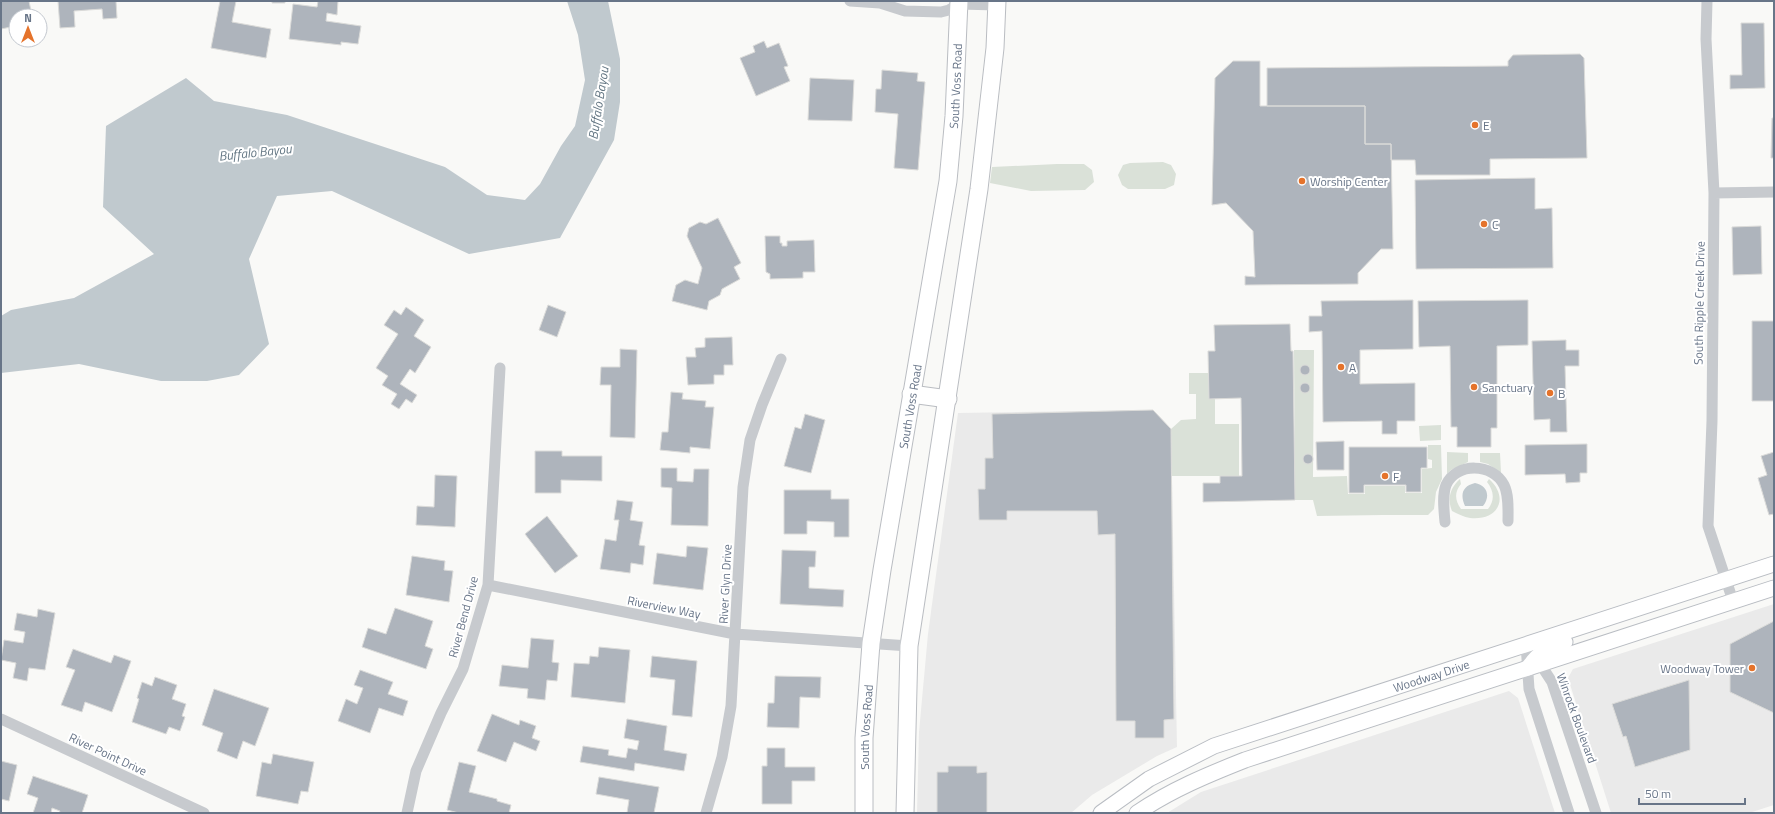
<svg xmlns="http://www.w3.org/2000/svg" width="1775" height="814" viewBox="0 0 1775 814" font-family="'Titillium Web',sans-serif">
  <rect width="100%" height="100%" fill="#f9f9f7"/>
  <path fill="#eaeaea" d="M1153,410L1171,429L1177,747L1157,756L1092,795L1071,813H917L919,732L928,634L958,413Z
    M1774,604V805L1749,813H1611L1568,678L1573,669Z
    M1509,691L1518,698L1555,813H1167L1201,792Z"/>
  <path fill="#dae1d8" d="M1163,162L1171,165L1176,174L1174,185L1165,189H1128L1122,185L1118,175L1123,165L1130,163Z
    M1057,164H1084L1092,170L1094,182L1085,190L1031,191L990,183L992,167Z
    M1294,350H1314L1313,477L1347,476L1348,494H1365V486H1405V493H1422V469L1432,468V460L1428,459V445H1441L1442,479L1436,492L1434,509L1428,515H1383V512V515L1317,516L1313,500H1295Z
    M1189,373H1208L1209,399H1215V424H1239V476H1172L1171,429L1181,420L1196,419V394H1189Z
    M1441,425V440L1420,441L1419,426Z
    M1447,452L1468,453V462L1451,470L1447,474Z
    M1480,453H1500L1501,473L1488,464L1480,462Z
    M1460,479L1461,484C1454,492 1455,501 1461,509H1488C1495,500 1494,491 1487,482L1489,479C1510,498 1498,521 1470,518C1464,517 1458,514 1452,511C1447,499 1450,488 1460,479Z"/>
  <path fill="#c0c9ce" d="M567,1H608L620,59V102L614,140L560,238L469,254L332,191L277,196L249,259L269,344L239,375L207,381H161L79,364L1,373V316L11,310L74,298L154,254L103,207L106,126L186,78L214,101L287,115L445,167L487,195L525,200L540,184L561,146L575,126L585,80L578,35Z
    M1475,483C1487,485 1491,496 1483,506H1465C1460,495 1462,486 1475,483Z"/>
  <path fill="#aeb4bc" stroke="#dbdbd9" d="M1,1H29L32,16H16V26L1,29Z
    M58,1H116L117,18L103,19L102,9L74,11L75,27L60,28Z
    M220,1H236L232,22L271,29L266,58L211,48Z
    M272,1H285V3H272Z
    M318,1H338L337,15L327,13L326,21L361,26L358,44L341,42V45L289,39L293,4L317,7Z
    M1741,23H1764L1765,88L1730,89V75H1742Z
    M764,41L767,48L779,43L788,66L784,67L790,81L756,96L740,58L755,52L753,46Z
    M1580,54L1584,58L1587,158L1490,159V175H1416L1415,160H1391V144H1365V106H1267V68L1508,66V61L1513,55Z
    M1233,61H1260V106H1365V144H1391L1393,249H1381L1358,273V284L1245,285V276L1255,277L1253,231L1226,203L1212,205L1215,78Z
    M882,70L918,73L917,81L925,82L918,170L894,168L898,114L875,112L876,89H881Z
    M810,78L854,80L852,121L808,120Z
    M1772,118H1774V158H1771Z
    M1535,178V209L1552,208L1553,268L1416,269L1415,180Z
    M718,218L741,263L734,267L740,279L722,289L720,295L709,301L707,310L672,301L676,285L685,280L698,284L702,268L687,236L689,228L700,222L706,224Z
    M1761,226L1762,274L1733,275L1732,227Z
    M765,236H780V243H782V246H787V241L814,240L815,272H803V278L770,279V274L766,272Z
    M1413,300V349L1360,350V384L1415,383V421H1397V434H1382V421L1323,422L1322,331L1309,332V316H1322L1321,301Z
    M1528,300V345L1497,346V428H1491V447H1457V427H1451L1450,346L1419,347L1418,301Z
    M548,305L566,312L557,337L539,330Z
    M406,307L424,320L414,336L431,347L415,373L410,369L400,384L417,395L412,403L406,399L399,409L391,404L397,394L382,385L388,376L376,368L398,334L384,325L394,310L401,315Z
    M1752,321H1774V401H1752Z
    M1290,324L1291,351H1293L1295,500L1203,502V483H1220V476H1242L1241,398L1209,399L1208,351H1215L1214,325Z
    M732,337L733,365H724V375H714V384L688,385L686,357H696L695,348L705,347V338Z
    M1566,340V350H1579V366H1565L1567,432H1550V419L1534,420L1532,341Z
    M620,349L637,350L635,438L610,437L611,385H600L601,367H620Z
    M1300 370a5 5 0 1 1 10 0a5 5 0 1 1-10 0Z
    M1300 388a5 5 0 1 1 10 0a5 5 0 1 1-10 0Z
    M671,392L683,393L682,399L706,401L705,407H714L710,449L690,447V453L660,450L662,432H668Z
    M1153,410L1171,429L1174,719L1164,720V738H1135V721H1116L1115,534L1098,535L1097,511H1007V520H979L978,489H985V458H993L992,414Z
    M805,414L825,420L811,473L784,466L795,427L801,429Z
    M1344,441V470H1317L1316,442Z
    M1587,444V473H1580V482L1566,483L1565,474L1525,475V445Z
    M1349,447H1427V468H1421V492H1406V485H1364V493H1349Z
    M535,451H562V456H602V481L561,480V493H535Z
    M1774,452V514L1769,515L1758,478L1767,475L1761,456Z
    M1303 459a5 5 0 1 1 10 0a5 5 0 1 1-10 0Z
    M661,468H677V481L693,482L694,469H709L708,526L671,525L672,488L661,487Z
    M435,475L457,476L455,527L416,525L417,506L434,507Z
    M784,490H831V499H849V537H834V522L807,521V534H784Z
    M617,500L633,502L630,520L643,522L639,545L645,546L643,565L631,563L630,573L600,569L605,539L616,541L619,520H614Z
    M547,516L578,556L555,573L525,534Z
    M687,546L708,548L703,590L653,584L657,553L686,557Z
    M782,550L816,551L815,567H809V588L844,590L843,607L780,604Z
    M412,556L445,561L444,570L453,571L449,602L406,595Z
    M395,608L433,621L425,646L433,649L426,669L362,647L368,628L386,634Z
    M38,609L55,613L45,670L29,668L27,681L13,678L16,663L1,660L4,640L23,643L25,632L14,630L17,613L37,617Z
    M1774,621V713L1730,692V644Z
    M531,638L554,640L552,662L559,663L557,681L547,680L545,700L527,698L528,689L499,686L502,665L528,668Z
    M599,647L630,650L625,703L571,697L574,663L589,664L590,656L598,657Z
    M73,649L111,663L114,655L131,661L112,712L85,702L82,712L61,705L75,670L66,667Z
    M652,656L697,661L692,717L672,715L675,680L650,677Z
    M360,670L393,682L388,694L408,701L403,716L379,708L370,733L338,721L346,699L357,704L363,688L354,685Z
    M775,676L821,677L820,698L800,697L799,728L767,727L768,703H774Z
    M155,677L177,685L172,699L186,704L182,716L185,717L180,731L169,727L166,734L132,722L139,699L137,698L142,682L152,686Z
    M1689,680L1690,750L1635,767L1626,736L1623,737L1612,704Z
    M214,689L269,708L255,746L243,741L237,759L217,751L223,733L202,725Z
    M492,714L519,725L520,720L536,726L532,738L540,741L536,751L514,742L506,762L477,751Z
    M627,719L667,726L664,750L687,754L684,771L635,763L634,771L580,762L583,746L609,750L608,755L626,758L628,748L637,750L639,741L624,738Z
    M767,748H785V767H815V781H792V804H762V766H767Z
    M273,754L314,762L308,792L301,791L298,804L256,796L262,762L271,764Z
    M1,761L17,765L9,801L1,799Z
    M459,762L476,766L469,792L497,799V801L511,805L509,813H459L447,810Z
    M948,766H977V773L987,772V813H937V772H948Z
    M33,776L88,795L82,813H59L60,811L52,808L51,813H33L38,798L27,794Z
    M599,777L659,787L654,813H627L629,800L596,794Z"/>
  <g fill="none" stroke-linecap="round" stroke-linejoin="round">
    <g stroke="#b9bdc3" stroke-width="17">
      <g id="secondary">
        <path d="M1528,668C1538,653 1548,647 1565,642"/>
        <path id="s1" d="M1101,813L1149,779L1214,746L1774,564"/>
        <path d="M1137,813C1171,790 1207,775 1245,760L1774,588"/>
      </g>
    </g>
    <g stroke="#babdc2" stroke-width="19">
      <g id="primary">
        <path d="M911,394L948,399"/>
        <path id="s2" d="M864,813V738L871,643L882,570L948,181L954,116L959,1"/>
        <path d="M905,813L909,646L979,189L995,48L997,1"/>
      </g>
    </g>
    <path stroke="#c7cace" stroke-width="11" d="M850,1L880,3L905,11L941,12L949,10L959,4L997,5
      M1707,1L1706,39L1714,193L1712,421L1708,526L1733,601
      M1714,193L1774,192
      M1445,522C1444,510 1442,496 1446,485C1456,462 1493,463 1504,485C1509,495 1508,510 1508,521
      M488,585L735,634L909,646
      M1526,644L1529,689L1569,813
      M1537,659L1552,682L1596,813
      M1,719L204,813
      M407,813L416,771L441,713L463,669L488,585L500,368
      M706,813L722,757L731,706L743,487L750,440L762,405L781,359"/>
    <use href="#secondary" stroke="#fff" stroke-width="15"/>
    <use href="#primary" stroke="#fff" stroke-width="17"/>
  </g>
  <g fill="#e5732b" stroke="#fff" stroke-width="1.5">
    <circle cx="1475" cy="125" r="4"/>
    <circle cx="1302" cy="181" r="4"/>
    <circle cx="1484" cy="224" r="4"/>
    <circle cx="1341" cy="367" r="4"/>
    <circle cx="1474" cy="387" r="4"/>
    <circle cx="1550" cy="393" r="4"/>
    <circle cx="1385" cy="476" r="4"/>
    <circle cx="1752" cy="668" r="4"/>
  </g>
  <g text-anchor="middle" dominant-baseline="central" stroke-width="4" stroke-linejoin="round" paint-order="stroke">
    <g font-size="12" fill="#687588" stroke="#fff">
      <text stroke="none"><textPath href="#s2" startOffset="734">South Voss Road</textPath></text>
      <text transform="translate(1699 303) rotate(-89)">South Ripple Creek Drive</text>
      <text stroke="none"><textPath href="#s2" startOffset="410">South Voss Road</textPath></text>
      <text transform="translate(725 584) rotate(-87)">River Glyn Drive</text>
      <text transform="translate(664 607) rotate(11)">Riverview Way</text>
      <text transform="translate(463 617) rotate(-75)">River Bend Drive</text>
      <text stroke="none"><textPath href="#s1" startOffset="360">Woodway Drive</textPath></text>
      <text transform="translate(1577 718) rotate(70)">Winrock Boulevard</text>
      <text stroke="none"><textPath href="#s2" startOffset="86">South Voss Road</textPath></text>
      <text transform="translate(108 754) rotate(25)">River Point Drive</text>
    </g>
    <g font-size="12" fill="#687588" stroke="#fff" text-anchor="start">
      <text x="1483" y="125">E</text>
      <text x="1310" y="181">Worship Center</text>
      <text x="1492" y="224">C</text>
      <text x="1349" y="367">A</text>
      <text x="1482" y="387">Sanctuary</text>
      <text x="1558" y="393">B</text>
      <text x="1393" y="476">F</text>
      <text x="1744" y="668" text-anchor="end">Woodway Tower</text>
    </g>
    <g font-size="13" font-style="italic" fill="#637683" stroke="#fff">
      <text transform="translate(598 103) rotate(-81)">Buffalo Bayou</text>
      <text transform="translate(255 152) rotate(-6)">Buffalo Bayou</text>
    </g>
  </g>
  <rect width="1775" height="814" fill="none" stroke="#687588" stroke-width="4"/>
  <g transform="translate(28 28)"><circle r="19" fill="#ffffff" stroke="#c3c8cf"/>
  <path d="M0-3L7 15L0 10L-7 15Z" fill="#e5732b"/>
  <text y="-6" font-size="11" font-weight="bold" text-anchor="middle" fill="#687588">N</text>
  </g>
  <path d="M1639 798v6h106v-6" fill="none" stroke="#687588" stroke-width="2"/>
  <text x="1645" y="798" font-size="12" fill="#687588" stroke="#ffffff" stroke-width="3" paint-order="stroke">50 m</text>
</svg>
